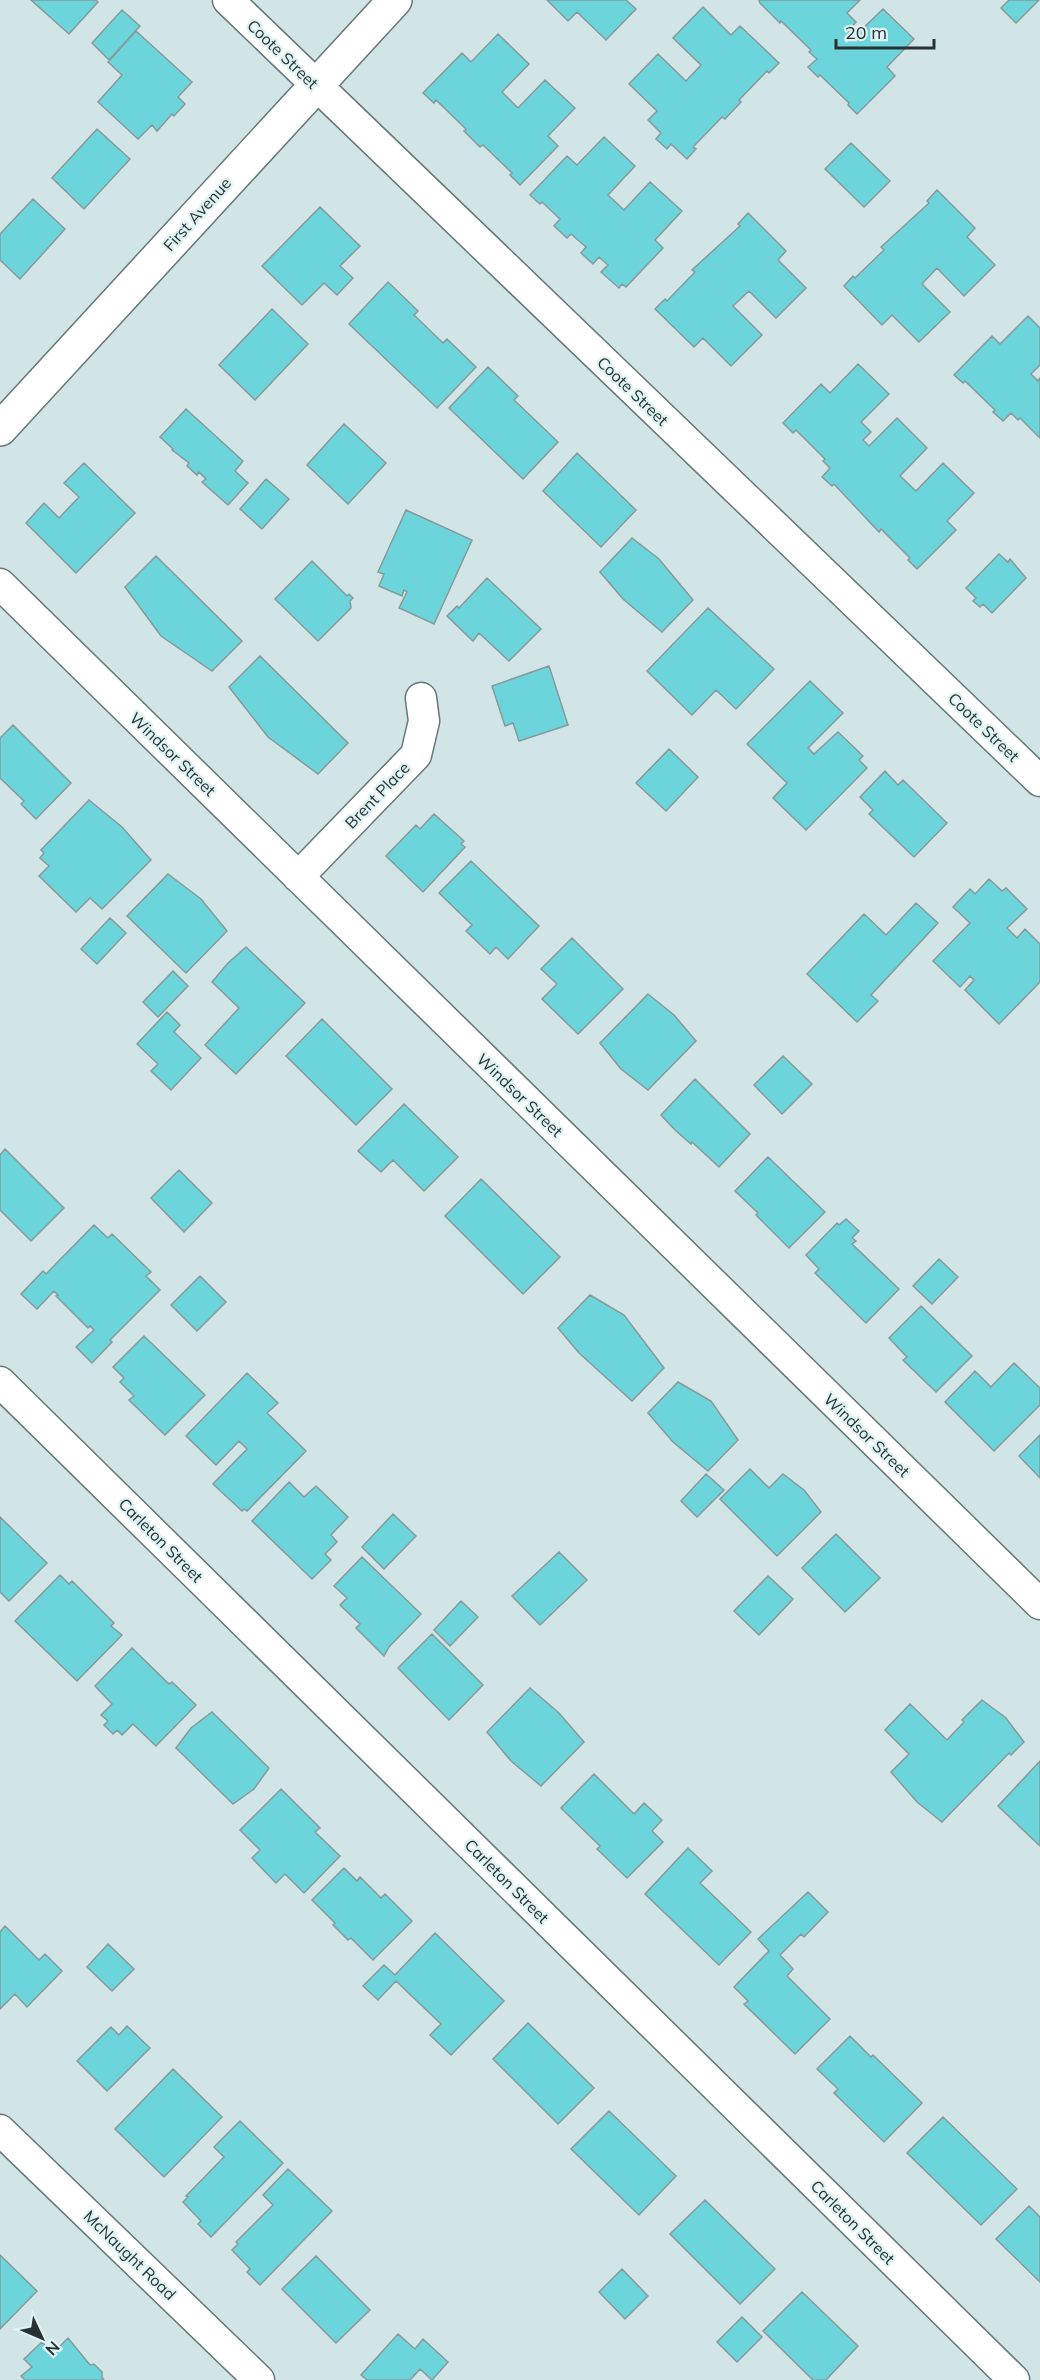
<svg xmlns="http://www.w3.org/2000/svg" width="1040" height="2380" viewBox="0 0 1040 2380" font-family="Mulish,sans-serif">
  <rect width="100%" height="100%" fill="#d1e5e7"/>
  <path fill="#6cd5dc" stroke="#879a9b" stroke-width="1.5" d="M31,0H96L98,2L69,34Z
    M547,0H626L636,9L606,40L577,12L568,21Z
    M759,0H860L847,13L856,22L848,31L854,37L883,9L914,39L887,67L895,76L857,114L848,105L849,103L820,75L818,77L808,67L817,59L809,52L811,50L781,21L780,23L760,3Z
    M1009,0H1039L1016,23L1001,8Z
    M703,7L731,35L740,26L779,63L769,73L767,71L739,100L741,102L725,119L722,117L693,147L696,149L687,159L671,144L667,149L656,139L661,133L648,120L657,111L629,84L658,54L686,81L701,65L673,38Z
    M122,10L140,26L109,60L92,43Z
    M136,31L192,82L178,97L185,104L174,116L172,114L157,131L152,125L138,139L98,102L122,75L108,62Z
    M498,34L529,64L502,92L518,108L545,80L575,108L548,136L558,146L520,185L510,175L512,173L483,145L480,147L464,131L466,129L436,100L434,103L423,93L462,53L471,62Z
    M97,129L130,159L84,209L52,178Z
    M604,137L635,166L608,195L624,210L650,182L682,211L655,240L663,248L626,287L622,284L619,288L601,272L608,265L599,257L593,264L581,253L586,247L571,234L567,238L554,226L560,219L542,202L540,204L530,195L567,156L577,165Z
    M851,143L890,181L864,207L825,169Z
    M937,190L975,228L967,237L995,265L964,296L937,268L922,284L950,312L919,342L892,315L882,325L844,286L853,276L855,278L884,250L881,247L929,203L927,201Z
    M33,199L65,229L20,279L0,260V234Z
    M320,207L360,246L340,266L353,278L337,295L324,283L302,305L262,266Z
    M748,213L786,251L778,260L806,288L776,318L749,291L733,306L762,335L731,366L703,338L694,347L655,309L665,299L667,301L695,272L692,270L740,226L738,224Z
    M388,282L418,311L414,315L443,343L447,339L476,367L437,408L349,324Z
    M272,309L308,344L255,400L219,365Z
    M1028,316L1040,328V365L1031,374L1038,381L1040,378V438L1020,418L1018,420L1011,413L1003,421L993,412L995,410L965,381L963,383L954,375L992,336L1000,344Z
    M858,364L889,394L861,422L871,432L863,440L869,446L897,418L927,448L900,476L916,491L943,463L974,493L947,521L956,530L917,569L908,560L910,558L881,529L879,532L834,484L832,486L822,477L830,468L823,461L825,459L796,430L793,433L783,423L821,384L830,393Z
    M488,367L518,396L514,400L558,442L523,479L449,408Z
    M186,409L243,461L235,471L248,483L228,505L202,482L206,479L199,472L197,475L187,466L189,463L172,450L173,449L160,437Z
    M344,424L386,463L348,504L307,465Z
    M577,453L636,510L601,547L543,491Z
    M84,463L135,513L76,573L26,523L44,503L59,518L79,497L64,483Z
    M266,479L289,499L262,529L240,509Z
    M406,510L472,540L434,624L399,608L407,592L404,590L402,596L379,586L384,574L378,572Z
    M632,538L659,559L693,600L662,632L623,599L600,572Z
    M999,554L1008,562L1010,559L1026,578L992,613L983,604L980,607L973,601L976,598L966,588Z
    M156,556L242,641L212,671L161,636L125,587Z
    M312,561L347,596L349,594L353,598L350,601L351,608L318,641L275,599Z
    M487,578L541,629L509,661L479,633L473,641L447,616L457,606L459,608Z
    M708,608L774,669L736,709L716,690L692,715L647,671Z
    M260,656L348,743L318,774L268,737L229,687Z
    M549,666L568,725L519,741L513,723L505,726L492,686Z
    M810,681L843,713L808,748L814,754L838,732L863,756L859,760L867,768L806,830L773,798L787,783L747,744Z
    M13,725L71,783L36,819L21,804L24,801L0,778V738Z
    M669,749L698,777L666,811L636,783Z
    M885,771L898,785L903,780L947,823L914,857L869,814L873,810L860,797Z
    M89,800L122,827L151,860L102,909L90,898L76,912L39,876L49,866L40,858L44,853L41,850Z
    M434,814L464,841L461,844L465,847L423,892L386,856L416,825L420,829Z
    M471,861L539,926L508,959L496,947L490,954L466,931L472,925L439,893Z
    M168,874L201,899L227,931L186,973L127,916Z
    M989,879L1002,891L1006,888L1027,909L1007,928L1017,938L1025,929L1040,944V982L999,1024L965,990L974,980L970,976L960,987L933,961L970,923L953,907L970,889L975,894Z
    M916,903L938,923L871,995L878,1001L857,1022L807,974L864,914L886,935Z
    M110,918L126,933L97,964L81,949Z
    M572,938L623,989L578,1034L542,999L557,984L541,969Z
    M246,947L305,1003L236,1074L205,1045L239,1008L212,982L228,963Z
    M173,971L188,986L158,1017L143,1002Z
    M648,994L674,1015L696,1041L648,1090L621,1069L600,1043Z
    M167,1012L180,1025L174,1032L201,1058L171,1090L151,1071L158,1064L137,1044Z
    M322,1019L392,1089L356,1125L286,1056Z
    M783,1056L812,1084L782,1114L754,1085Z
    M695,1079L750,1134L719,1167L692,1142L691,1144L675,1130L661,1115Z
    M404,1104L458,1157L424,1191L393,1160L381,1172L358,1151Z
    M5,1149L64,1208L31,1241L0,1210V1155Z
    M768,1157L825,1212L789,1248L756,1215L758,1213L735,1191Z
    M179,1170L212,1203L184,1232L151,1198Z
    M481,1179L560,1257L523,1294L445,1216Z
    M846,1219L859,1231L852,1238L856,1241L852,1244L899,1289L866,1323L815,1273L819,1269L806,1255L837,1223L839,1225Z
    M94,1225L108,1238L112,1234L151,1272L146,1276L160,1290L110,1340L112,1342L92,1363L76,1347L94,1330L90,1326L88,1328L56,1296L58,1295L54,1291L37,1309L21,1294L43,1271L46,1274Z
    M939,1259L958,1277L932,1304L913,1286Z
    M200,1276L226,1302L197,1331L171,1305Z
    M590,1295L624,1315L664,1368L632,1401L579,1353L558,1328Z
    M921,1306L972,1356L936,1392L903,1360L907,1357L889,1338Z
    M144,1336L205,1395L165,1435L129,1400L134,1396L120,1382L124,1378L113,1367Z
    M1014,1363L1040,1388V1405L994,1451L945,1402L975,1371L991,1387Z
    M247,1373L278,1403L267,1413L306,1451L247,1511L244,1509L242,1511L213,1484L247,1449L239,1441L216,1465L186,1436Z
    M678,1382L711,1401L738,1440L708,1471L673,1442L648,1413Z
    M1040,1435V1478L1019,1456Z
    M750,1469L769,1488L783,1474L804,1490L821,1512L777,1556L720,1499Z
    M706,1474L724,1490L697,1517L681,1501Z
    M289,1482L304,1497L316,1486L348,1517L331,1535L337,1542L325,1554L331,1560L312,1579L252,1521Z
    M393,1514L416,1536L384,1569L362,1547Z
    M0,1517L47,1563L9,1601L0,1592Z
    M836,1534L880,1578L845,1612L802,1568Z
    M559,1552L587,1580L540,1625L512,1596Z
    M362,1557L421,1614L389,1647L384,1656L356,1628L360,1624L340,1605L347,1598L334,1586Z
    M60,1575L69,1584L72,1581L114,1623L111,1626L122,1635L77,1681L15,1621Z
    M768,1576L793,1599L759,1635L734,1611Z
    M461,1601L478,1617L450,1646L434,1630Z
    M432,1634L483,1685L449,1720L398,1668Z
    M132,1648L169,1684L172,1682L196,1705L156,1746L133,1724L122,1735L117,1730L113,1734L104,1725L108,1721L101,1715L112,1704L95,1686Z
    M530,1688L559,1713L584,1742L541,1786L511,1761L487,1732Z
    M982,1700L1006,1718L1024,1742L1011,1755L1009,1753L942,1822L917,1802L891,1772L909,1754L885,1730L910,1704L947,1740L964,1722L962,1720Z
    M212,1712L269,1768L254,1789L233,1804L176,1748L191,1728Z
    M1040,1761V1846L998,1806Z
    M594,1774L634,1814L644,1803L662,1820L652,1831L663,1842L627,1878L597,1849L600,1846L561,1808Z
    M281,1789L320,1828L315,1832L340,1856L304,1893L285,1874L276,1883L252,1858L260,1850L240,1830Z
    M688,1848L712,1871L700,1883L751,1932L719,1965L645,1894Z
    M344,1868L357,1881L360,1877L381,1898L385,1894L412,1921L373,1960L351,1938L348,1940L333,1925L335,1923L312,1900Z
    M808,1892L828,1912L804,1937L801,1934L780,1955L793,1969L787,1976L830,2019L795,2054L744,2004L748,2001L734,1987L769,1951L758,1939Z
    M5,1926L39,1960L45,1954L62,1971L27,2007L15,1994L0,2009V1932Z
    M435,1933L504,2001L451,2055L430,2035L441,2024L396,1981L378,2000L363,1986L384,1965L395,1975Z
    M108,1944L134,1969L112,1991L87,1967Z
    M528,2023L594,2088L558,2124L493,2059Z
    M127,2026L150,2048L107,2091L77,2061L111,2027L119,2035Z
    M850,2036L871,2057L873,2055L922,2103L884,2142L834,2093L838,2089L817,2069Z
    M173,2069L222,2117L164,2177L115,2129Z
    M609,2111L676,2176L639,2215L571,2149Z
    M943,2117L1017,2189L981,2225L907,2153Z
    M240,2121L283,2163L211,2237L198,2224L201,2221L183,2202L188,2197L186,2196L224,2157L214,2147Z
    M288,2169L332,2211L260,2285L247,2272L250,2269L232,2250L238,2244L236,2242L273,2205L263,2195Z
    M705,2200L775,2269L740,2304L670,2234Z
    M1029,2206L1040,2217V2282L996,2239Z
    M0,2255L37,2291L0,2329Z
    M316,2256L370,2310L336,2343L282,2289Z
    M622,2269L648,2296L625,2319L599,2292Z
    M802,2292L858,2346L826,2380H813L763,2331Z
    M742,2317L762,2337L737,2362L717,2342Z
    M398,2334L415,2349L423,2339L448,2362L432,2380L420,2369L410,2380H367L361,2375Z
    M68,2338L90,2365L94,2364L102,2372V2377L104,2380H25L21,2376L32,2367L24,2359L42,2342L53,2353Z"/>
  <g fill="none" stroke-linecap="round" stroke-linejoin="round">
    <g stroke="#657778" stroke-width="33">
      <path id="street" d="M228,0L1040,781
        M0,584L1040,1604
        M298,877L416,755L424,721L421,698
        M0,1382L1014,2380
        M0,2130L259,2380"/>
    </g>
    <g stroke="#657778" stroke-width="36">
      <path id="secondary" d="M0,429L395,0"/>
    </g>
    <use href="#street" stroke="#fff" stroke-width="30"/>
    <use href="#secondary" stroke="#fff" stroke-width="33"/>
  </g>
  <g text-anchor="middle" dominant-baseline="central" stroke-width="4.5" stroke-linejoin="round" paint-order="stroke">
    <g font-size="16" fill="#293132" stroke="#def3f4">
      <text transform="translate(283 54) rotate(44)">Coote Street</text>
      <text transform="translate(197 214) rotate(-48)">First Avenue</text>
      <text transform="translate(633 391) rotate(44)">Coote Street</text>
      <text transform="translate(984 727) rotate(44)">Coote Street</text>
      <text transform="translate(173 754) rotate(44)">Windsor Street</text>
      <text transform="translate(377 795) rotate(-46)">Brent Place</text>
      <text transform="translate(520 1095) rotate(44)">Windsor Street</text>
      <text transform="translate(867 1435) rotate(44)">Windsor Street</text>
      <text transform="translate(161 1540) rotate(45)">Carleton Street</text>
      <text transform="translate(507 1881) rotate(45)">Carleton Street</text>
      <text transform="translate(853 2222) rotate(45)">Carleton Street</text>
      <text transform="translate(130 2255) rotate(44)">McNaught Road</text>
    </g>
  </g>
  <g transform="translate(42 2338) rotate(134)" stroke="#def3f4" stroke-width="4.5" paint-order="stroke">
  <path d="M0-4.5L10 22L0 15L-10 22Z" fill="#293132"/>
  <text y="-9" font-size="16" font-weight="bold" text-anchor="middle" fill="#293132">N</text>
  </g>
  <path d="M836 39v9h98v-9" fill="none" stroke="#293132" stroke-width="3"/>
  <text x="845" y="39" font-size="18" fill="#293132" stroke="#def3f4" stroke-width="4.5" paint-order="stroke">20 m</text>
</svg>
